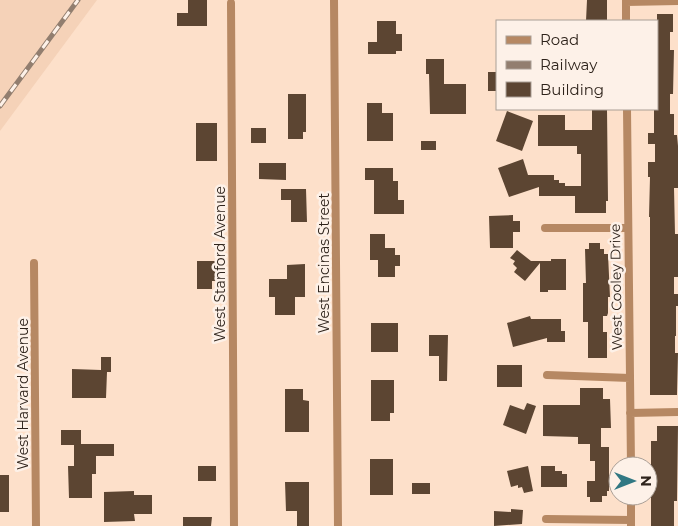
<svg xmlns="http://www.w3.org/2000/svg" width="678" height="526" viewBox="0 0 678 526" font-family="Montserrat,sans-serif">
  <rect width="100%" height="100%" fill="#fde0ca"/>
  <path fill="#f5d2b8" d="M0,0H97L0,131Z"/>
  <path fill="#5c4532" d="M188,0H207V26H177V13H188Z
    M587,0H607V21H586Z
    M657,14H673V32H670V50H674L673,94H670V114H674V135H677L678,146V188H674L675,234H678V277H674V294H678V306H676V336H675V353H678L677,395H650V217H649L650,177H648V162H655V144H648V133H654V109H657Z
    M377,21H396V34H402V51H396V54H368V42H377Z
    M426,59H444V84H466V114H430L429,74H426Z
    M488,72H497V91H488Z
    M288,94H306V132H303V139H288Z
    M367,103H382V113H393V141H367Z
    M592,109H607L608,201H606V213H575V196H539V187L509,197L498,168L523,159L528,175H554V180H559V183H565V186H581V154H577V146H538V115H565V130H592Z
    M507,111L533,121L522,151L496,141Z
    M196,123H217V161H196Z
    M251,128H266V143H251Z
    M421,141H436V150H421Z
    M259,163H286V180L259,179Z
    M365,168H393V181H398V200H404V214H374V180H365Z
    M281,189H306L307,222H291V200H281Z
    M513,215V221H520V232H513V248H490L489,216Z
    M370,234H385V248H395V255H400V266H395V277H378V260H370Z
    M589,243H600V249H604V254H608L610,297H608V313L607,316H603V332H607V358H588V322H583V283H586L585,249H589Z
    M517,250L531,261H551V259H566V290H548V292H540V263L525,281L514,272L517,268L513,264L515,261L510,258Z
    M197,261H218V281H212V289H197Z
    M305,264V297H295V315H275V297H269V279H287V265Z
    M530,316L531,319H561V331H565V342H547V338L513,347L507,323Z
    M371,323H398V352H371Z
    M429,335H448L447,381H439V356H429Z
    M101,357H111V372H107L106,398H72V369L101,370Z
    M497,365H522V387H497Z
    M371,380H394V413H390V421H371Z
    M580,388H603V399H610L611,428H601V447H609V491H607V496H602V502H590V497H587V481H595V461H590V444H578V437L543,436V405H580Z
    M285,389H303V400L309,401V432H285Z
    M527,403L536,406L526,434L503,425L510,405L524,410Z
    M657,426H678L677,501H674V526H651V441H657Z
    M61,430H81V444H114V456H96V474H92V498H69L68,466H74V445H61Z
    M370,459H393V495H370Z
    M198,466H216V481H198Z
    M528,466L533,491L524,493L522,487L518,488V485L511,487L507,471Z
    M541,466H555V471H562V474H567V487H541Z
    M0,475H9V512H0Z
    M285,482H309V526H297V511H286Z
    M412,483H430V494H412Z
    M134,491V495H152V514H134L135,521L104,522V492Z
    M511,509L523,510L522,524L494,526V511L511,512Z
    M183,517H212L211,526H183Z"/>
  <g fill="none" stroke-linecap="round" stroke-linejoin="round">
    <path stroke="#b68863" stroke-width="8" d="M334,0L338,526
      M626,0V21
      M626,2L678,1
      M231,3L234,526
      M627,109L631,466
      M545,228H628
      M34,263L36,526
      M547,375L630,378
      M630,413L678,412
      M631,496V526
      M546,519L631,520"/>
    <g stroke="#927e6f" stroke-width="5">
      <path id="rail" d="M0,106L78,0"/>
    </g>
    <use href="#rail" stroke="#fdf1e8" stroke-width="3" stroke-dasharray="9" stroke-linecap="butt"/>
  </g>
  <g text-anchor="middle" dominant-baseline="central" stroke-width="5" stroke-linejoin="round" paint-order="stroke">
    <g font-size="14" fill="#2e231b" stroke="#fdf1e8">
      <text transform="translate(324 263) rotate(-90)">West Encinas Street</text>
      <text transform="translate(220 264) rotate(-90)">West Stanford Avenue</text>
      <text transform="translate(616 287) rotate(-91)">West Cooley Drive</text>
      <text transform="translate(23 394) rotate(-90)">West Harvard Avenue</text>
    </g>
  </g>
  <rect x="496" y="20" width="162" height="90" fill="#fdf1e8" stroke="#aa9f96"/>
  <rect x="506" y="36" width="25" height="8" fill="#b68863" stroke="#aa9f96"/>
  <text x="540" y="45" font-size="15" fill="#2e231b">Road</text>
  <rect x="506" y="61" width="25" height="8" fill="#927e6f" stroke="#aa9f96"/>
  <text x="540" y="70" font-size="15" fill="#2e231b">Railway</text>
  <rect x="506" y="82" width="25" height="15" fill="#5c4532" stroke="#aa9f96"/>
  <text x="540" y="95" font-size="15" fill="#2e231b">Building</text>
  <g transform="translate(633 481) rotate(90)"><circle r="24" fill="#fdf1e8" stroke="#aa9f96"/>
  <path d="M0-4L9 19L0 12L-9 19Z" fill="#317883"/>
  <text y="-8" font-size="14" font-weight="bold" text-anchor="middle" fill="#2e231b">N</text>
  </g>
</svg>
